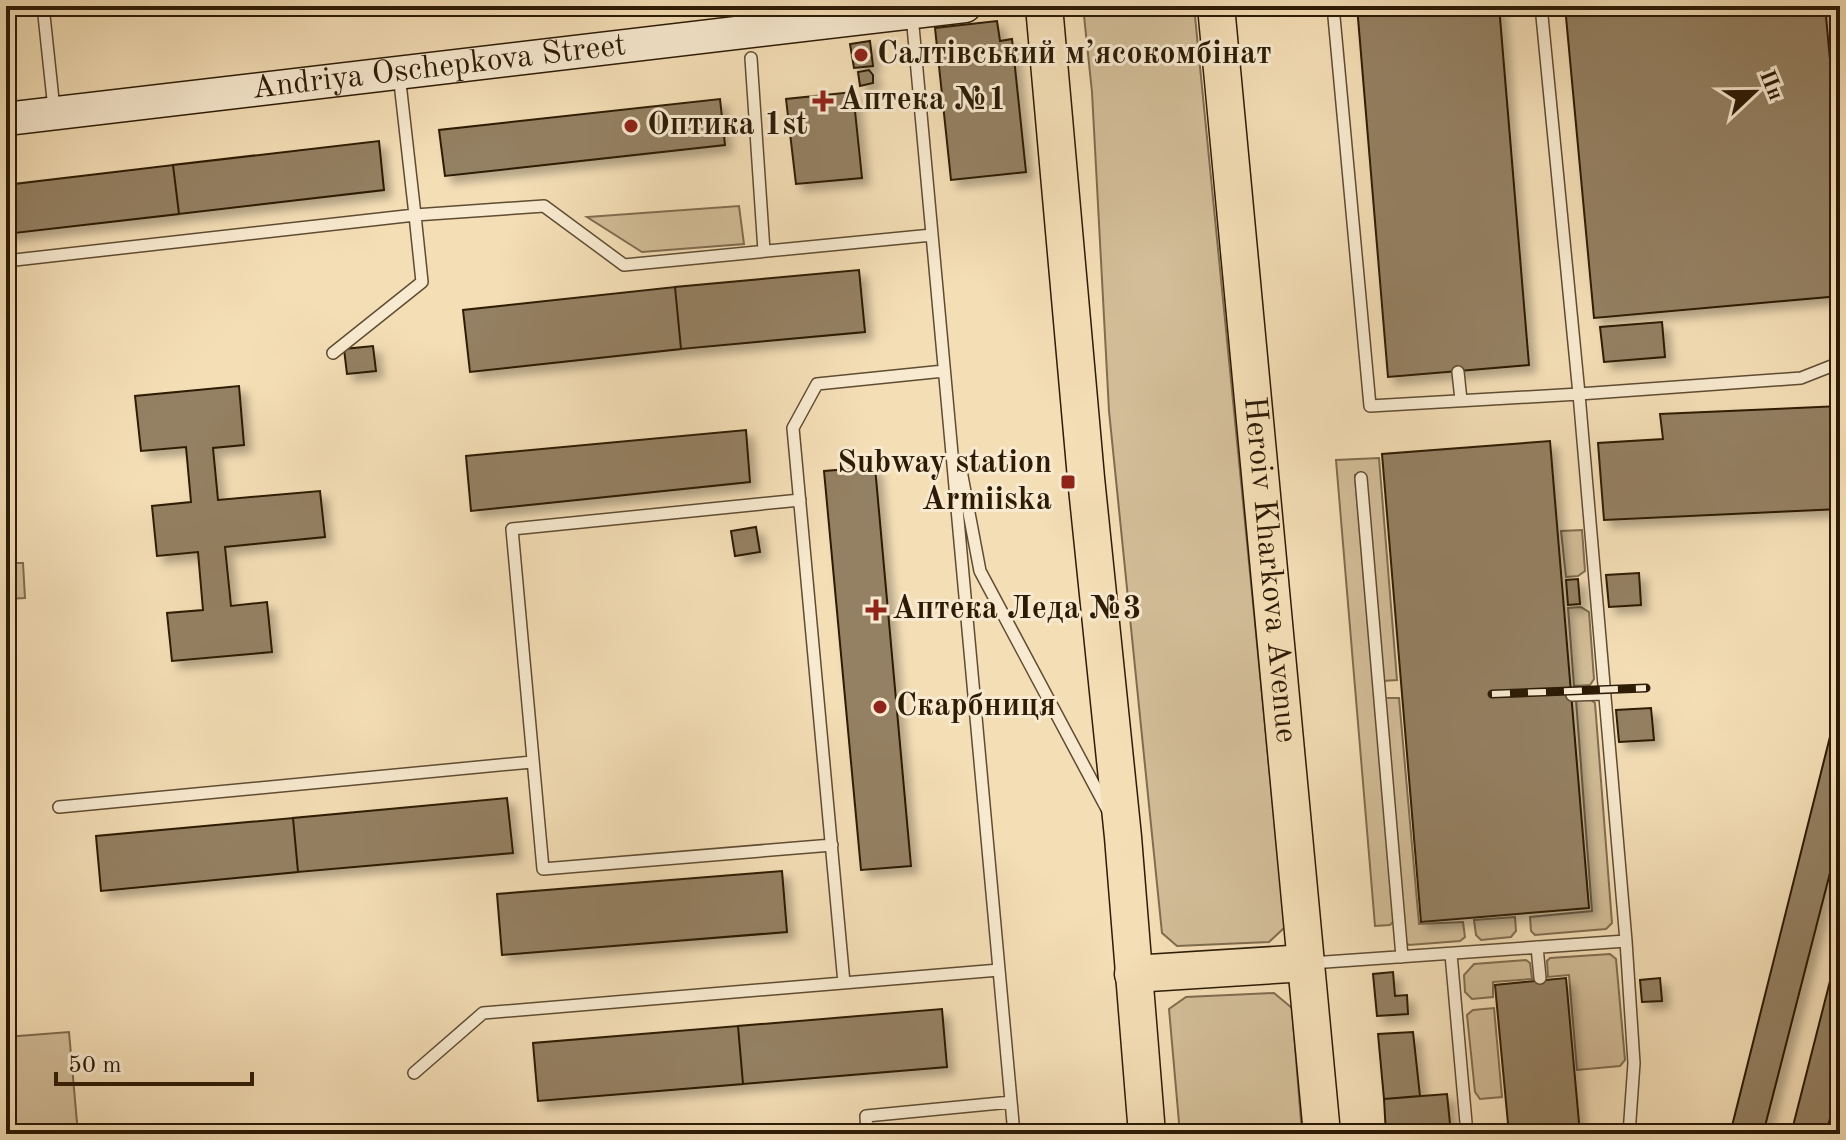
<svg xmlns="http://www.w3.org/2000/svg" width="1846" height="1140" viewBox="0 0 1846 1140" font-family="'Old Standard TT',serif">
  <defs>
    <filter id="shadow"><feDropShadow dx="7" dy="7" stdDeviation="4" flood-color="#0004"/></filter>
  </defs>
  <rect width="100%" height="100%" fill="#f4deb6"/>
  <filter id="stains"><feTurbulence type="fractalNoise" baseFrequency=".0025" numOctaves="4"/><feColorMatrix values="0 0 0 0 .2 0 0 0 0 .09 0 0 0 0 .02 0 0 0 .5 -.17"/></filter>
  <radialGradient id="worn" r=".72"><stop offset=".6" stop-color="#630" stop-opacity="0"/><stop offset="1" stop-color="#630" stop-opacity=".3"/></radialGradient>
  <path fill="#d2bd98" stroke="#806c4f" stroke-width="2" d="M1083,6H1194L1285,927L1269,942L1177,946L1162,933L1109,411L1092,92Z
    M739,206L744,244L642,252L587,217Z
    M1379,458L1397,680L1383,681L1365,474L1355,475L1394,921L1390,925L1375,926L1336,460Z
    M1582,530L1585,571L1578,576L1566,577L1561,531Z
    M6,563H23L25,598L6,599Z
    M1581,607L1589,612L1594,679L1590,685L1574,686L1568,608Z
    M1383,698H1399L1419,924L1463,922L1465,937L1460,941L1409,945L1404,941Z
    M1590,699L1595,703L1612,923L1606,929L1535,935L1531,931L1530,917L1592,911L1576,700Z
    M1515,917L1516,931L1511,937L1481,940L1476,935L1474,920Z
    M1610,954L1616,959L1625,1060L1620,1066L1577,1070L1569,975L1548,977L1547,961L1550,958Z
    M1526,960L1530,963L1532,979L1493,982V997L1472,999L1465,992L1464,975L1474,964Z
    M1274,993L1292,1008L1302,1134H1180L1169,1009L1186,997Z
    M1494,1008L1502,1097L1480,1099L1475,1092L1467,1015L1473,1010Z
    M69,1032L78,1134H6V1037Z"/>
  <path fill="#948062" stroke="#2d1b06" stroke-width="2" filter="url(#shadow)" d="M1357,6H1499L1529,365L1388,377Z
    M1565,6H1825L1840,167V296L1594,318Z
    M997,21L1000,41L1012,39L1026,172L951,180L935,28Z
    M870,41L873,66L854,68L850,44Z
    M869,70L873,75V83L860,86L858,72Z
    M853,92L862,178L796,184L786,99Z
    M720,99L725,145L445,176L439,130Z
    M379,141L384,190L179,214L173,165Z
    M173,165L179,214L6,234V185Z
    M859,270L865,332L681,349L675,287Z
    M675,287L681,349L470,372L463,310Z
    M1662,322L1665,357L1604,362L1600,327Z
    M373,346L376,371L347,374L344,349Z
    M239,386L244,445L213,448L218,500L320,491L325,537L225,547L231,606L267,602L272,652L172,661L167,613L203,610L198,552L157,556L152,506L191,502L186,447L141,451L135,396Z
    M1840,406V509L1604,520L1598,443L1663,439L1660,414Z
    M746,430L750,482L471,511L466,456Z
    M1550,441L1589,908L1421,922L1382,454Z
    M875,467L911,866L861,870L824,471Z
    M756,527L760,552L735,556L731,531Z
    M1639,573L1641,605L1609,607L1606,575Z
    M1578,579L1580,604L1568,605L1566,580Z
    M1840,697V834L1763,1134H1730Z
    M1651,708L1654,740L1619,742L1616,710Z
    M507,798L513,853L298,872L293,818Z
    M293,818L298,872L101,891L96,836Z
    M782,871L787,932L502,955L497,894Z
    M1840,942V1080L1826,1134H1791Z
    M1393,972L1395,996L1407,995L1408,1014L1377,1016L1373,974Z
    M1566,978L1580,1134H1509L1495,985Z
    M1660,978L1662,1001L1642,1002L1640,980Z
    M942,1009L947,1067L743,1084L738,1026Z
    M738,1026L743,1084L538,1101L533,1043Z
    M1413,1032L1420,1096L1384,1099L1378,1034Z
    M1447,1094L1451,1134H1386L1384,1099Z
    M1655,1127L1678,1130V1134H1654Z"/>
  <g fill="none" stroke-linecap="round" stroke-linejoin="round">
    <g stroke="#5f4c32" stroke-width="14">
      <path id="lane" d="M43,6L54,109
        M1541,6L1579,394L1801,378L1834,365L1840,357
        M912,15L1014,1134
        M751,58L764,251
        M399,74L415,215L544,206L624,265L932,235
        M6,261L415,215L422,282L333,353
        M1458,372L1461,400
        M959,460L980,571L1107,809
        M1361,478L1402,957
        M800,500L512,529L543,869L832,845
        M1572,695L1605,694
        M59,807L532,762
        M1626,941L1634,1063L1629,1134
        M1537,947L1540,978
        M1451,954L1467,1134
        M1311,963L1626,941L1579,394L1370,406L1333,6
        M844,983L793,428L817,384L944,371
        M414,1073L483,1013L999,970
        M867,1134L866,1116L1011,1102"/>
    </g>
    <g stroke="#2d1b06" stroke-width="35">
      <g id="secondary">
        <path id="s1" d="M6,119L965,6"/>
      </g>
    </g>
    <g stroke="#2d1b06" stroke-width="39">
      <g id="primary">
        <path d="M1044,6L1086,478L1123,837L1147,1134"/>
        <path id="s2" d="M1216,6L1322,1134"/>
        <path d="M1133,974L1306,963"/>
      </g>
    </g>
    <use href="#lane" stroke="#f8ead0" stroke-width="11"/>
    <use href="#secondary" stroke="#f8ead0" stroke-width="32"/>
    <use href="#primary" stroke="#f4deb6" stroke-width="36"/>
    <g stroke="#2d1b06" stroke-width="9">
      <path id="rail" d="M1492,694L1646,688"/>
    </g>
    <use href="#rail" stroke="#f8ead0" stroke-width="6" stroke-dasharray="18" stroke-linecap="butt"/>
  </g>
  <g fill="#8f2418" stroke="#f8ead0" stroke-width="3">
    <circle cx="861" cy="55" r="8"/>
    <path d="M819 89h8v8h8v8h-8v8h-8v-8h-8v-8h8z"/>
    <circle cx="631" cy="126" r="8"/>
    <rect x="1060" y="474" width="16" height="16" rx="4"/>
    <path d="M872 598h8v8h8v8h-8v8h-8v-8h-8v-8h8z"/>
    <circle cx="880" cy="707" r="8"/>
  </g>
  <g text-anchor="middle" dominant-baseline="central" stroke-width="6" stroke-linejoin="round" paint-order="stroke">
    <g font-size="32" font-weight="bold" fill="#2d1b06" stroke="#f8ead0" text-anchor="start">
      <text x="877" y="55">Салтівський мʼясокомбінат</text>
      <text x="839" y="101">Аптека №1</text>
      <text x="647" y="126">Оптика 1st</text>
      <text x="1052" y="464" text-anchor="end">Subway station<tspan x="1052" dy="37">Armiiska</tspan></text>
      <text x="892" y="610">Аптека Леда №3</text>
      <text x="896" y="707">Скарбниця</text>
    </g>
    <g font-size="32" fill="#2d1b06" stroke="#f8ead0">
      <text stroke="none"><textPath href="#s1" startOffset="436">Andriya Oschepkova Street</textPath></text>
      <text stroke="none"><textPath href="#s2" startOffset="566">Heroiv Kharkova Avenue</textPath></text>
    </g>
  </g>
  <rect width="1846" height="1140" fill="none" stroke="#f4deb6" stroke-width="32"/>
  <rect x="8" y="8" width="1830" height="1124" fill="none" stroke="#2d1b06" stroke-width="4"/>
  <rect x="16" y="16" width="1814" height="1108" fill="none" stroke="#2d1b06" stroke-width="2"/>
  <g transform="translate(1754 92) rotate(68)" stroke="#f8ead0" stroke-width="6" paint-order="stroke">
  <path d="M0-6L14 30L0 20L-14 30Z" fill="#2d1b06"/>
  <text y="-12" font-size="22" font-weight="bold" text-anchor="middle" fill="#2d1b06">Пн</text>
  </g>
  <path d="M56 1072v12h196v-12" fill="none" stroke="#2d1b06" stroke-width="4"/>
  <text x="68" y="1072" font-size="24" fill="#2d1b06" stroke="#f8ead0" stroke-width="6" paint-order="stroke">50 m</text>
  <rect width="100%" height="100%" filter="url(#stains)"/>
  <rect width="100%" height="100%" fill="url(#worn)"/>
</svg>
